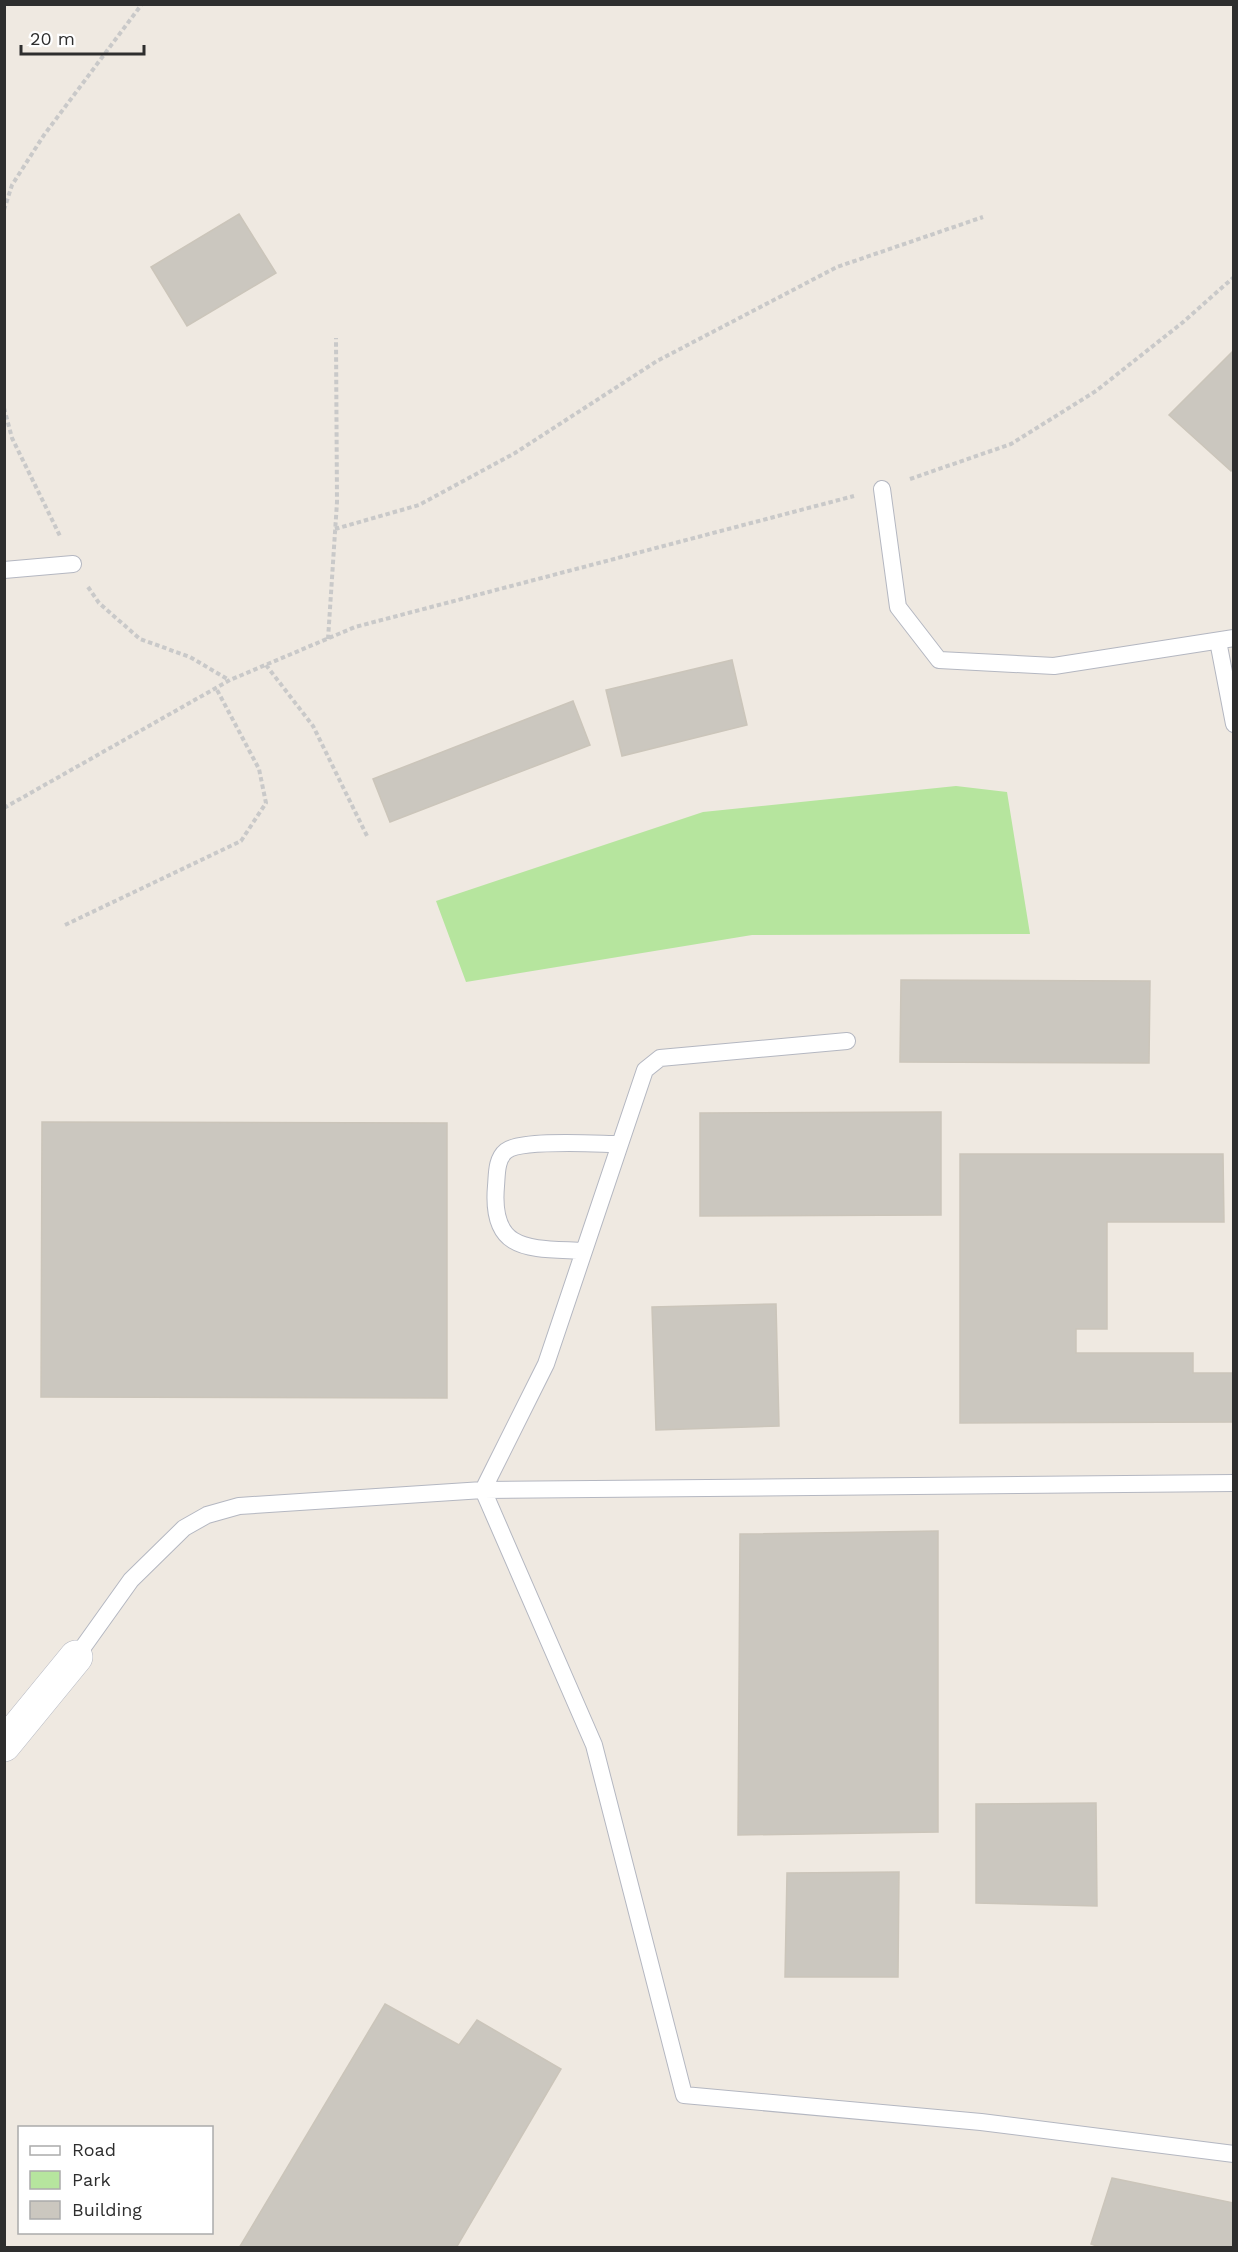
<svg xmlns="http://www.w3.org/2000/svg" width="1238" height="2252" viewBox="0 0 1238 2252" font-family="'Work Sans',sans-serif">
  <rect width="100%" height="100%" fill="#efe9e1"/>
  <path fill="#b6e59e" d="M956,786L1007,792L1030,934L752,935L466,982L436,901L703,812Z"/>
  <path fill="#cbc7bf" stroke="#cbc5ba" stroke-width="1.5" d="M239,214L276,273L187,326L151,267Z
    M1234,350V468L1231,471L1169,415Z
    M732,660L747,725L622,756L606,690Z
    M573,701L590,745L390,822L373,779Z
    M901,980L1150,981L1149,1063L900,1062Z
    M941,1112V1215L700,1216V1113Z
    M42,1122L447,1123V1398L41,1397Z
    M960,1154H1223L1224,1222H1107V1329H1076V1353H1193V1373H1234V1422L960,1423Z
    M776,1304L779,1426L656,1430L652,1307Z
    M938,1531V1832L738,1835L740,1534Z
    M1096,1803L1097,1906L976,1903V1804Z
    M899,1872L898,1977H785L787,1873Z
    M385,2004L459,2045L477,2020L561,2069L456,2248H239Z
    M1112,2178L1234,2203V2248H1103L1091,2244Z"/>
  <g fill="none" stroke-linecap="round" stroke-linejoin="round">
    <g stroke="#b4b7c1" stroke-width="18">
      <path id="lane" d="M882,489L898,607L939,660L1054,666L1234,638
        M4,570L73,564
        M1218,641L1234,724
        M584,1251C531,1248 490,1254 496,1186C497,1175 496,1159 506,1151C521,1139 598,1144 620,1144
        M1234,1483L483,1490L594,1745L684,2095L981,2122L1234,2154
        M76,1657L131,1580L184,1528L207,1515L239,1506L483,1490L546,1364L645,1070L660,1058L847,1041"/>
    </g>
    <g stroke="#b4b7c1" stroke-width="34">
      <path id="street" d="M4,1745L76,1657"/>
    </g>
    <path stroke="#c9c9c9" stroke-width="4" stroke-dasharray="4.5 3" stroke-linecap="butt" d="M4,210L12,185L44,135L142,4
      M4,408L12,438L60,536
      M910,479L1011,444L1096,391L1182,323L1234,277
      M335,529L419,505L515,453L657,361L837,267L983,217
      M88,587L99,603L140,639L190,657L229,680
      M328,639L337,502L336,338
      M266,665L313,726L368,838
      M4,808L230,680L355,627L854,496
      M65,925L241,841L266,803L259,769L216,688"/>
    <use href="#lane" stroke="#fff" stroke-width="16"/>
    <use href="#street" stroke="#fff" stroke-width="33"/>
  </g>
  <rect width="1238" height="2252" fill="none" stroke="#2e2e2e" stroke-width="12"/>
  <rect x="18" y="2126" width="195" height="108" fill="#ffffff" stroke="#ababab" stroke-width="1.5"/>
  <rect x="30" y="2146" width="30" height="9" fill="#ffffff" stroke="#ababab" stroke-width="1.5"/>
  <text x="72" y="2156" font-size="18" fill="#2e2e2e">Road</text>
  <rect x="30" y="2171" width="30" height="18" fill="#b6e59e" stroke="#ababab" stroke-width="1.5"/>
  <text x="72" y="2186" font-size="18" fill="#2e2e2e">Park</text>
  <rect x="30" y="2201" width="30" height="18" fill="#cbc7bf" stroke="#ababab" stroke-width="1.5"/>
  <text x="72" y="2216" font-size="18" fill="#2e2e2e">Building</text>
  <path d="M21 45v9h123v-9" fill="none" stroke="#2e2e2e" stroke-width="3"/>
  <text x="30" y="45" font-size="18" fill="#2e2e2e" stroke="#ffffff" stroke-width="4.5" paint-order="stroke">20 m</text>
</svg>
